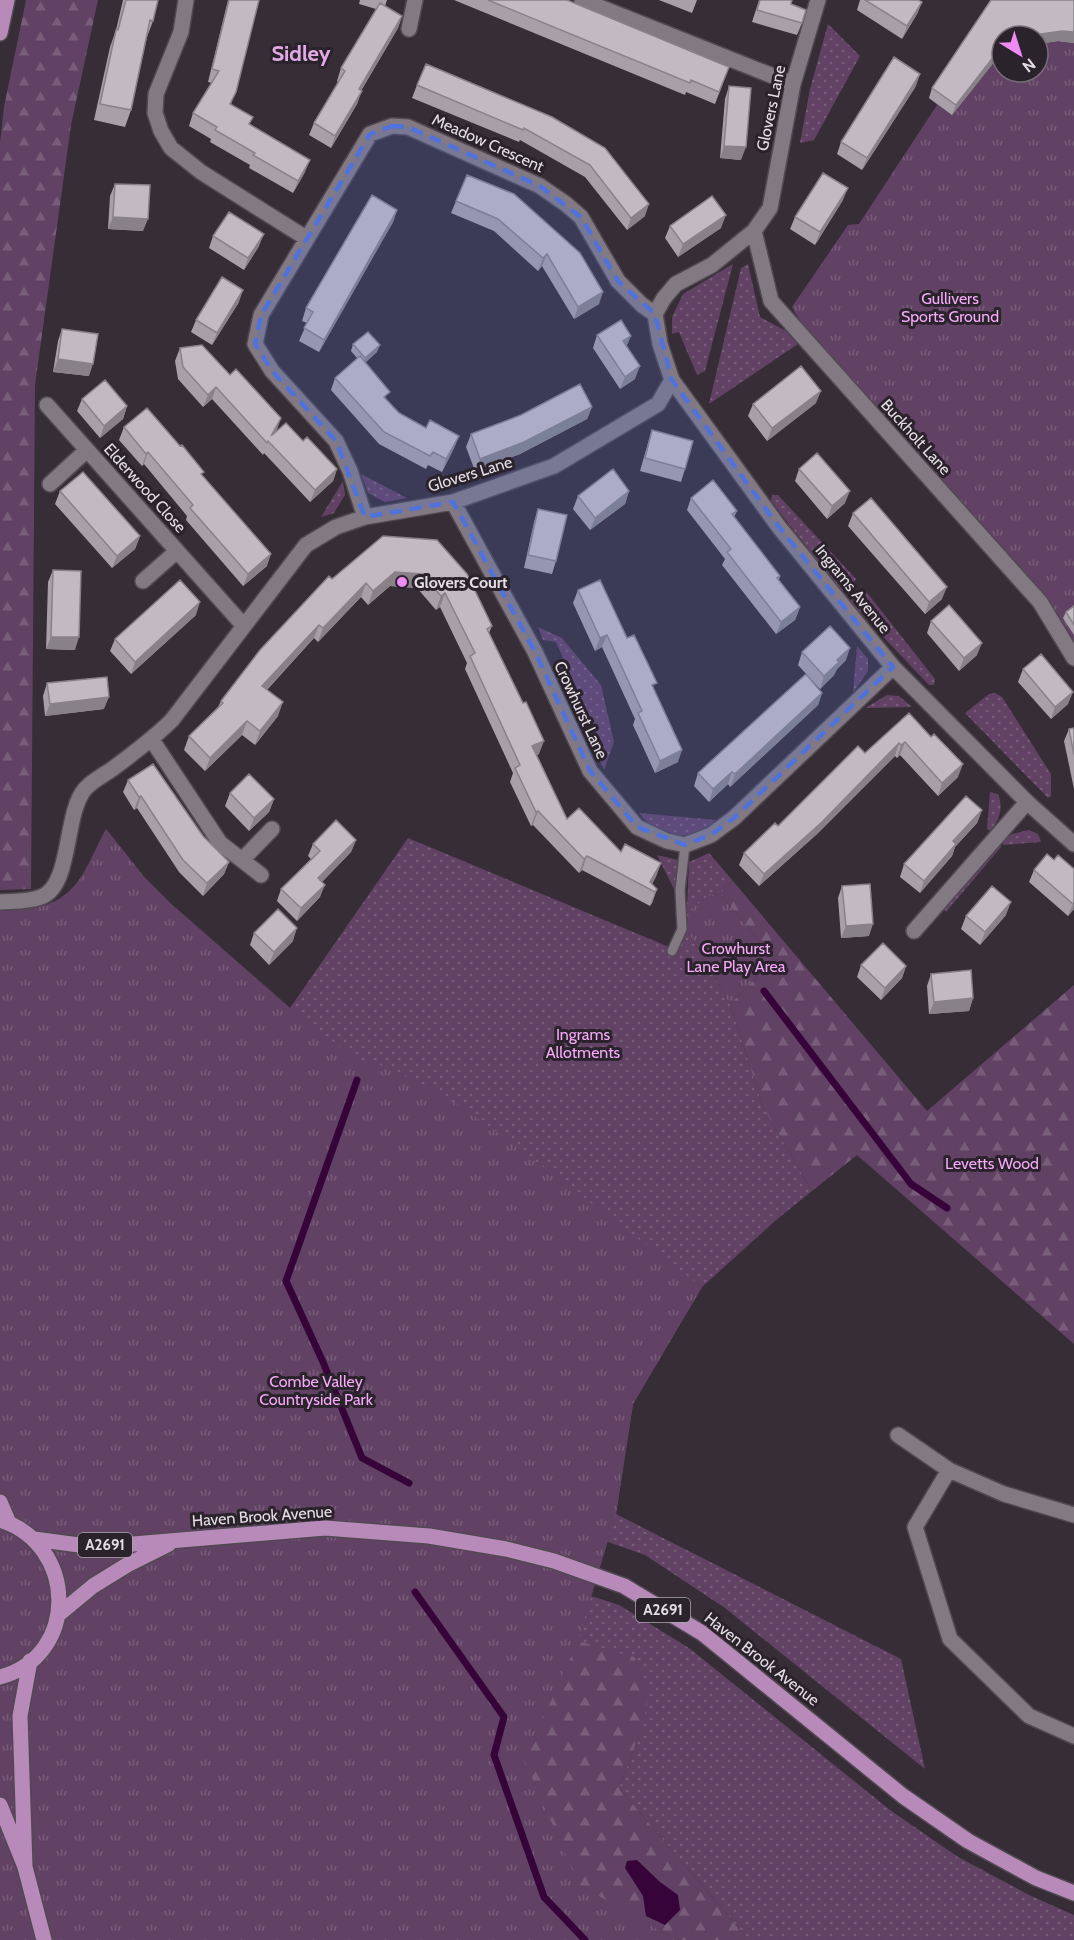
<svg xmlns="http://www.w3.org/2000/svg" width="1074" height="1940" viewBox="0 0 1074 1940" font-family="Cabin,sans-serif">
  <defs>
    <pattern id="grass-dots" width="8" height="8" patternUnits="userSpaceOnUse" patternTransform="scale(1.5)"><rect width="8" height="8" fill="#624264"/><path d="M2 2h.1M6 6h.1" fill="none" stroke="#785d7a" stroke-width="1.8" stroke-linecap="round"/></pattern>
    <pattern id="forest-firs" width="22" height="20" patternUnits="userSpaceOnUse" patternTransform="scale(1.5)"><rect width="22" height="20" fill="#624264"/><path d="M5 1l3.5 6h-7zM16 11l3.5 6h-7z" fill="#785d7a"/></pattern>
    <pattern id="park-tufts" width="24" height="20" patternUnits="userSpaceOnUse" patternTransform="scale(1.5)"><rect width="24" height="20" fill="#624264"/><path d="M3 7l-1-3M5 7V3M7 7l1-3M15 17l-1-3M17 17v-4M19 17l1-3" fill="none" stroke="#785d7a"/></pattern>
  </defs>
  <rect width="100%" height="100%" fill="#362d36"/>
  <path fill="url(#grass-dots)" d="M828,24L860,56L814,140L800,143L810,89Z
    M733,264L705,371L697,375L679,332L672,334V317L683,294Z
    M748,264L760,317L786,331L798,344L709,404L741,268Z
    M361,474L407,498L385,502L368,493Z
    M343,481L345,495L334,513L321,517Z
    M772,495H778L856,579L851,587L841,591L771,501Z
    M865,590L935,679L934,685H929L850,602L856,593Z
    M538,627L562,638L601,685L614,742L604,770L597,754L603,747L556,642L543,640Z
    M857,646L868,659V671L853,693Z
    M995,693L1002,697L1051,774V796L1048,798L965,713L989,694Z
    M887,695L899,696L912,707L865,708Z
    M990,792L998,794C1004,809 999,820 990,831L987,829Z
    M639,813L716,820C694,843 658,839 639,813Z
    M106,829L145,878L170,903L290,1008L408,838L669,947L675,957L686,932L689,862L709,853L733,881L725,886L721,895L710,894L688,932L730,1004L763,1107L812,1191L775,1221L702,1287L633,1404L616,1514L901,1659L925,1769L725,1608L645,1555L608,1542L0,1391V1267L31,910C80,898 85,869 106,829Z
    M1029,830L1038,834L1041,842L1004,845L1002,842L1012,834Z
    M999,845L1001,847L946,912L944,909Z
    M657,855L678,860L675,891Z
    M380,1563L591,1596L619,1605L689,1648L890,1810L958,1857L1029,1895L1074,1915V1940H749L619,1788L643,1724L579,1885L676,1940H537Z"/>
  <path fill="url(#forest-firs)" d="M26,0H98L71,125L35,385L31,889L0,890V143L4,107Z
    M733,881L927,1111L1074,985V1344L857,1155L812,1191L763,1107L730,1004L774,959L721,895L725,886Z
    M578,1641L634,1657L650,1690L643,1724L619,1788L749,1940H676L579,1885L524,1760Z"/>
  <path fill="url(#park-tufts)" fill-rule="evenodd" d="M993,0L1074,22V646L804,328L792,307L848,225L859,224L937,105L929,98ZM1002,36H1038V72H1002Z
    M106,829L145,878L170,903L291,1009L348,1053L361,1060L376,1063L439,1092L493,1129L702,1287L633,1404L616,1514L578,1641L524,1760L579,1885L676,1940H0V911C75,908 75,890 106,829Z
    M710,894L721,895L774,959L730,1004L688,932L690,910Z"/>
  <path fill="#37043a" d="M637,1860L660,1882L678,1895L680,1910L665,1925L646,1916L643,1896L625,1868L627,1861Z"/>
  <g fill="none" stroke-linecap="round" stroke-linejoin="round">
    <path stroke="#37043a" stroke-width="7" d="M764,991L911,1184L947,1208
      M357,1080L286,1281L323,1362L362,1458L409,1483
      M415,1592L504,1717L494,1755L544,1897L585,1940"/>
    <g stroke="#514951" stroke-width="12">
      <path id="service" d="M672,951L682,929L680,890L685,845"/>
    </g>
    <g stroke="#514951" stroke-width="18">
      <path id="minor" d="M186,0L181,32L156,94L155,113L161,131L171,148L201,172L306,238
        M582,0L793,84
        M409,29L415,0
        M754,231L771,301L1040,602L1074,658
        M672,380L779,527L893,667L1027,802L1074,844
        M47,405L243,625
        M50,484L87,450
        M453,502L535,652L590,771L637,827L667,841L685,845L711,835L734,818L893,667
        M365,517L350,471L336,441L272,371L255,344L261,315L370,134L392,126L408,127L540,186L566,204L581,217L618,281L642,305L655,314
        M143,581L177,551
        M152,740L220,843L261,875
        M242,860L272,829
        M0,902C14,901 28,902 41,897C72,886 64,813 85,789C93,780 106,774 115,767C135,752 154,738 172,720L306,545L336,527L365,517L453,502L554,466L658,404L672,380L660,344L655,314L664,298L676,284L712,265L754,231L770,208L793,84L818,0
        M914,931L1027,802
        M898,1435L949,1470L1004,1494L1074,1515
        M949,1470L915,1527L950,1639L1029,1716L1074,1736"/>
    </g>
    <g stroke="#514951" stroke-width="18">
      <path id="primary" d="M0,33L7,0
        M0,1502L9,1523
        M0,1520C77,1544 80,1656 0,1677
        M34,1539L79,1545H121L325,1528L429,1536L506,1549L554,1561L624,1586L702,1633L903,1796L968,1841L1036,1878L1074,1893
        M58,1615L93,1586L127,1565L169,1544
        M0,1805L25,1867L44,1940
        M25,1867L20,1716L30,1661"/>
    </g>
    <use href="#service" stroke="#837983" stroke-width="9"/>
    <use href="#minor" stroke="#837983" stroke-width="15"/>
    <use href="#primary" stroke="#b88aba" stroke-width="15"/>
  </g>
  <path fill="#a89fa8" d="M123,0H158L153,21L147,37L131,110L125,127L94,120L110,47L116,30Z
    M228,0H259L231,105L250,125L305,172L293,193L249,168L250,165L210,142L211,139L189,126L193,113L212,83L208,82Z
    M360,0H387L385,6L402,16L398,28L361,91L357,104L331,148L309,135L314,123L338,82L337,81L341,68L376,9L359,4Z
    M454,0H567L729,67L715,104L686,92L685,95Z
    M659,0H697L692,13Z
    M759,0H792L791,4L802,23L797,35L752,22Z
    M860,0H918L922,2L917,14L902,39L857,10Z
    M991,0H1074V43L1058,41L1038,44V36H1002V52L952,115L929,98L932,88Z
    M417,85L552,117L645,216L627,230L585,177L520,140L519,142L412,98Z
    M729,86L741,160L720,158L725,99Z
    M916,86L862,170L837,154L841,142Z
    M467,175L599,304L574,319L542,266L538,271L494,231L451,213Z
    M115,184L143,231L108,229L110,196Z
    M843,200L815,245L790,229L795,217Z
    M397,210L393,222L319,352L299,341L307,323L302,321L306,308Z
    M670,226L721,228L678,257L665,238Z
    M213,236L259,246L244,270L209,248Z
    M239,302L212,345L191,332L196,320Z
    M62,329L89,376L53,372L58,341Z
    M597,335L627,347L635,379L620,389L593,348Z
    M353,344L377,352L365,362L387,400L399,413L426,428L459,436L454,448L442,472L428,465L426,469L379,444L331,390L335,378L357,358L351,351Z
    M180,348L276,432L303,441L337,469L333,481L310,502L264,453L263,455L212,399L203,407L178,379L175,361Z
    M82,399L127,406L123,419L100,438L77,411Z
    M816,403L767,441L748,416L753,404Z
    M592,407L587,419L520,454L475,471L466,447L471,434Z
    M124,427L203,476L267,566L243,586L186,520L187,516L144,464L142,466L119,440Z
    M652,430L685,469L681,482L640,471L648,443Z
    M799,469L845,503L827,519L795,481Z
    M60,491L140,536L135,549L112,568L55,504Z
    M629,491L625,504L590,530L573,509L578,496Z
    M691,498L737,511L734,517L780,576L779,580L800,607L795,620L776,634L722,565L725,559L687,510Z
    M538,509L556,561L552,574L524,568L534,522Z
    M853,513L942,599L925,614L848,526Z
    M383,536L492,626L489,633L539,754L537,755L567,819L621,852L661,863L652,884L657,889L652,903L650,906L582,870L579,873L533,825L531,826L510,782L513,773L465,669L467,663L440,607L436,610L417,588L390,586L368,605L361,597L318,642L314,638L267,690L278,716L255,745L242,735L205,771L184,750L189,736L218,707L221,701L332,579Z
    M53,570L75,650L46,649L48,582Z
    M578,590L627,638L654,690L678,762L655,773L633,725L635,719L602,647L595,651L573,603Z
    M1074,606V635L1063,618L1066,612Z
    M196,615L131,674L110,651L115,639Z
    M931,621L977,655L959,671L927,633Z
    M802,652L846,660L837,669L834,675L820,689L798,665Z
    M1023,669L1068,704L1051,719L1018,682Z
    M47,683L104,709L45,716L43,696Z
    M822,693L818,705L730,787L728,784L709,802L694,786L698,773Z
    M909,713L958,777L938,796L900,755L897,758L895,756L817,834L759,886L739,865L744,853L778,826L865,753Z
    M1074,728V789L1064,741L1069,729Z
    M128,780L203,836L229,862L224,874L203,896L179,872L137,808L134,810L123,792Z
    M230,793L274,799L269,812L249,831L225,806Z
    M982,810L977,823L955,847L952,856L920,893L900,877L904,864Z
    M356,840L351,852L322,882L320,897L297,921L277,901L281,889L311,859L308,856L313,844Z
    M1054,860L1074,869V909L1068,916L1029,882L1034,870Z
    M842,886L869,936L841,938L838,898Z
    M1006,915L980,945L961,929L966,916Z
    M254,933L293,941L269,965L250,945Z
    M861,965L906,966L902,978L881,1000L857,977Z
    M931,974L973,998L969,1011L929,1014L927,986Z"/>
  <path fill="#888288" d="M922,2L917,14L902,39L907,26Z
    M402,16L398,28L354,102L359,89Z
    M1062,31L1074,32V43L1058,41L1038,44V36H1027Z
    M1002,46V52L952,115L956,105Z
    M920,74L916,86L862,170L867,158Z
    M362,91L357,104L331,148L335,136Z
    M724,146L746,147L741,160L720,158Z
    M310,160L305,172L293,193L298,181Z
    M848,188L843,200L815,245L820,232Z
    M649,204L645,216L627,230L631,218Z
    M397,210L393,222L319,352L324,340Z
    M726,215L721,228L678,257L683,244Z
    M113,217L148,219L143,231L108,229Z
    M264,234L259,246L244,270L248,258Z
    M547,254L542,266L538,271L543,258Z
    M243,290L239,302L212,345L217,333Z
    M603,292L599,304L574,319L578,307Z
    M631,336L626,348L623,341Z
    M380,345L377,352L363,365L365,358Z
    M58,359L93,364L89,376L53,372Z
    M640,366L635,379L620,389L625,377Z
    M216,387L212,399L203,407L208,395Z
    M821,391L816,403L767,441L772,428Z
    M127,406L123,419L100,438L104,426Z
    M592,407L587,419L520,454L475,471L480,459Z
    M281,418L277,430L270,442L271,436Z
    M459,436L454,448L442,472L446,459Z
    M148,452L144,464L142,466L146,454Z
    M337,469L333,481L310,502L315,490Z
    M629,491L625,504L590,530L595,518Z
    M850,491L845,503L827,519L832,506Z
    M140,536L135,549L112,568L117,556Z
    M271,554L267,566L243,586L248,574Z
    M395,572L422,574L417,588L390,586L368,605L373,591Z
    M366,583L361,597L318,642L323,628Z
    M947,587L942,599L925,614L929,602Z
    M445,593L440,607L436,610L441,596Z
    M200,602L196,615L131,674L135,662Z
    M800,607L795,620L776,634L781,622Z
    M319,625L314,638L257,700L262,686Z
    M607,635L602,647L595,651L600,638Z
    M51,637H79L75,650L46,649Z
    M982,643L977,655L959,671L964,658Z
    M850,648L846,660L837,669L834,675L820,689L824,676L837,660Z
    M1073,692L1068,704L1051,719L1055,707Z
    M822,693L818,705L730,787L735,774Z
    M109,697L104,709L45,716L50,704Z
    M283,702L278,716L255,745L260,731Z
    M247,721L242,735L205,771L210,758Z
    M544,741L539,754L527,760L532,746Z
    M905,742L900,755L897,758L901,745Z
    M899,743L895,756L817,834L759,886L764,874Z
    M682,750L678,762L655,773L660,761Z
    M963,764L958,777L938,796L942,783Z
    M732,772L728,784L709,802L713,789Z
    M141,796L137,808L134,810L139,797Z
    M274,799L269,812L249,831L254,818Z
    M982,810L977,823L955,847L952,856L920,893L924,881L953,841Z
    M538,811L533,825L531,826L536,812Z
    M356,840L351,852L314,890L318,878Z
    M587,856L582,870L579,873L584,859Z
    M229,862L224,874L203,896L207,883Z
    M661,863L656,877L649,889L650,882Z
    M325,885L320,897L297,921L301,908Z
    M657,889L652,903L650,906L655,892Z
    M1011,902L1006,915L980,945L985,932Z
    M1074,902V909L1068,916L1073,904Z
    M873,924L869,936L841,938L846,926Z
    M297,928L293,941L269,965L274,952Z
    M906,966L902,978L881,1000L885,988Z
    M973,998L969,1011L929,1014L934,1002Z"/>
  <path fill="#c3b9c3" stroke="#888288" stroke-width="1.5" d="M126,0H158L153,21L150,20L131,110L100,104L116,30H118Z
    M229,0H259L236,92L230,104L253,117L249,124L310,160L298,181L253,155L255,153L215,130L217,127L193,113L219,71L212,69Z
    M488,0H567L729,67L719,92L691,80L690,83Z
    M760,0H792L791,4L806,10L802,23L757,10Z
    M865,0H918L922,2L907,26Z
    M991,0H1074V32L1062,31L1027,36H1002V46L956,105L932,88Z
    M380,3L402,16L359,89L362,91L335,136L314,123L345,71L341,68Z
    M894,57L920,74L867,158L841,142Z
    M426,64L552,117L605,148L649,204L631,218L590,165L524,128L523,130L417,85Z
    M729,86L751,88L746,147L724,146Z
    M823,173L848,188L820,232L795,217Z
    M467,175L514,194L580,253L603,292L578,307L547,254L543,258L498,219L456,201Z
    M115,184L150,185L148,219L113,217Z
    M372,195L397,210L324,340L304,328L313,312L306,308Z
    M712,196L726,215L683,244L670,226Z
    M229,212L264,234L248,258L213,236Z
    M222,277L243,290L217,333L196,320Z
    M621,320L631,336L623,341L640,366L625,377L597,335Z
    M62,329L98,334L93,364L58,359Z
    M368,332L380,345L365,358L353,344Z
    M202,345L230,375L236,369L281,418L271,436L286,423L303,441L307,437L337,469L315,490L268,441L267,443L216,387L208,395L183,367L180,348Z
    M360,356L390,392L384,397L399,413L426,428L430,420L459,436L446,459L433,452L430,456L384,432L335,378Z
    M801,366L821,391L772,428L753,404Z
    M105,380L127,406L104,426L82,399Z
    M580,384L592,407L524,442L480,459L471,434L521,415Z
    M147,408L180,446L182,445L204,472L201,474L271,554L248,574L190,508L193,505L148,452L146,454L124,427Z
    M652,430L693,441L685,469L645,458Z
    M817,453L850,491L832,506L799,469Z
    M613,469L629,491L595,518L578,496Z
    M83,472L140,536L117,556L60,491Z
    M713,480L737,511L732,514L780,576L777,578L800,607L781,622L727,552L731,549L691,498Z
    M871,498L947,587L929,602L853,513Z
    M538,509L567,515L556,561L528,555Z
    M383,536L437,540L467,574L492,626L487,629L523,703L526,702L544,741L532,746L567,819L579,808L621,852L625,844L661,863L650,882L657,889L655,892L587,856L584,859L538,811L536,812L515,768L520,765L470,656L475,653L445,593L441,596L422,574L395,572L373,591L366,583L323,628L319,625L262,686L283,702L260,731L247,721L210,758L189,736L223,703L221,701L260,650L329,576L332,579Z
    M53,570L81,571L79,637H51Z
    M180,580L200,602L135,662L115,639Z
    M600,580L627,638L634,635L657,683L652,685L682,750L660,761L638,713L642,711L607,635L600,638L578,590Z
    M949,605L982,643L964,658L931,621Z
    M1074,606V625L1066,612Z
    M830,626L850,648L837,660L839,662L824,676L802,652Z
    M1041,654L1073,692L1055,707L1023,669Z
    M806,674L822,693L735,774L732,772L713,789L698,773Z
    M107,677L109,697L50,704L47,683Z
    M909,713L931,737L934,734L963,764L942,783L905,742L901,745L899,743L822,822L764,874L744,853L775,823L778,826L858,746L865,753Z
    M1074,728V755L1069,729Z
    M153,764L203,836L229,862L207,883L183,860L141,796L139,797L128,780Z
    M249,774L274,799L254,818L230,793Z
    M966,796L982,810L953,841L956,844L924,881L904,864Z
    M336,820L356,840L318,878L325,885L301,908L281,889L320,851L313,844Z
    M1047,854L1054,860L1058,855L1074,869V902L1073,904L1034,870Z
    M870,884L873,924L846,926L842,886Z
    M992,886L1011,902L985,932L966,916Z
    M278,909L297,928L274,952L254,933Z
    M883,943L906,966L885,988L861,965Z
    M971,970L973,998L934,1002L931,974Z"/>
  <path fill="#4f72db" fill-opacity="0.2" stroke="#4f72db" stroke-width="4.5" stroke-dasharray="12 8" stroke-linejoin="round" d="M392,126L408,127L540,186L581,217L618,281L655,314L672,380L779,527L893,667L734,818L711,835L685,845L637,827L590,771L535,652L453,502L365,517L336,441L272,371L255,344L261,315L370,134Z"/>
  <circle fill="#f08bf6" stroke="#2b232c" stroke-width="2" cx="402" cy="582" r="6"/>
  <g text-anchor="middle" dominant-baseline="central" stroke-width="6" stroke-linejoin="round" paint-order="stroke">
    <g fill="#2b232c" stroke="#aca6ad" stroke-width="1.5">
      <rect x="78" y="1533" width="54" height="24" rx="4.5"/>
      <rect x="636" y="1598" width="54" height="24" rx="4.5"/>
    </g>
    <g font-size="15" font-weight="bold" fill="#e4dee4">
      <text x="105" y="1545">A2691</text>
      <text x="663" y="1610">A2691</text>
    </g>
    <g font-size="16" fill="#e4dee4" stroke="#2b232c">
      <text transform="translate(771 108) rotate(-78)">Glovers Lane</text>
      <text transform="translate(488 143) rotate(24)">Meadow Crescent</text>
      <text transform="translate(916 437) rotate(48)">Buckholt Lane</text>
      <text transform="translate(470 474) rotate(-17)">Glovers Lane</text>
      <text transform="translate(145 488) rotate(48)">Elderwood Close</text>
      <text transform="translate(853 589) rotate(51)">Ingrams Avenue</text>
      <text transform="translate(581 710) rotate(65)">Crowhurst Lane</text>
      <text transform="translate(262 1516) rotate(-4)">Haven Brook Avenue</text>
      <text transform="translate(762 1659) rotate(38)">Haven Brook Avenue</text>
    </g>
    <g font-size="16" fill="#f5aaf9" stroke="#2b232c">
      <text x="950" y="298">Gullivers<tspan x="950" dy="18">Sports Ground</tspan></text>
      <text x="736" y="948">Crowhurst<tspan x="736" dy="18">Lane Play Area</tspan></text>
      <text x="583" y="1034">Ingrams<tspan x="583" dy="18">Allotments</tspan></text>
      <text x="992" y="1163">Levetts Wood</text>
      <text x="316" y="1381">Combe Valley<tspan x="316" dy="18">Countryside Park</tspan></text>
    </g>
    <g font-size="16" font-weight="bold" fill="#e4dee4" stroke="#2b232c" text-anchor="start">
      <text x="414" y="582">Glovers Court</text>
    </g>
    <g font-size="22" font-weight="bold" fill="#e2aae4" stroke="#2b232c">
      <text x="301" y="53">Sidley</text>
    </g>
  </g>
  <g transform="translate(1020 54) rotate(142)"><circle r="28" fill="#2b232c" stroke="#756e76" stroke-width="1.5"/>
  <path d="M0-4.5L10 22L0 15L-10 22Z" fill="#f08bf6"/>
  <text y="-9" font-size="16" font-weight="bold" text-anchor="middle" fill="#e4dee4">N</text>
  </g>
</svg>
